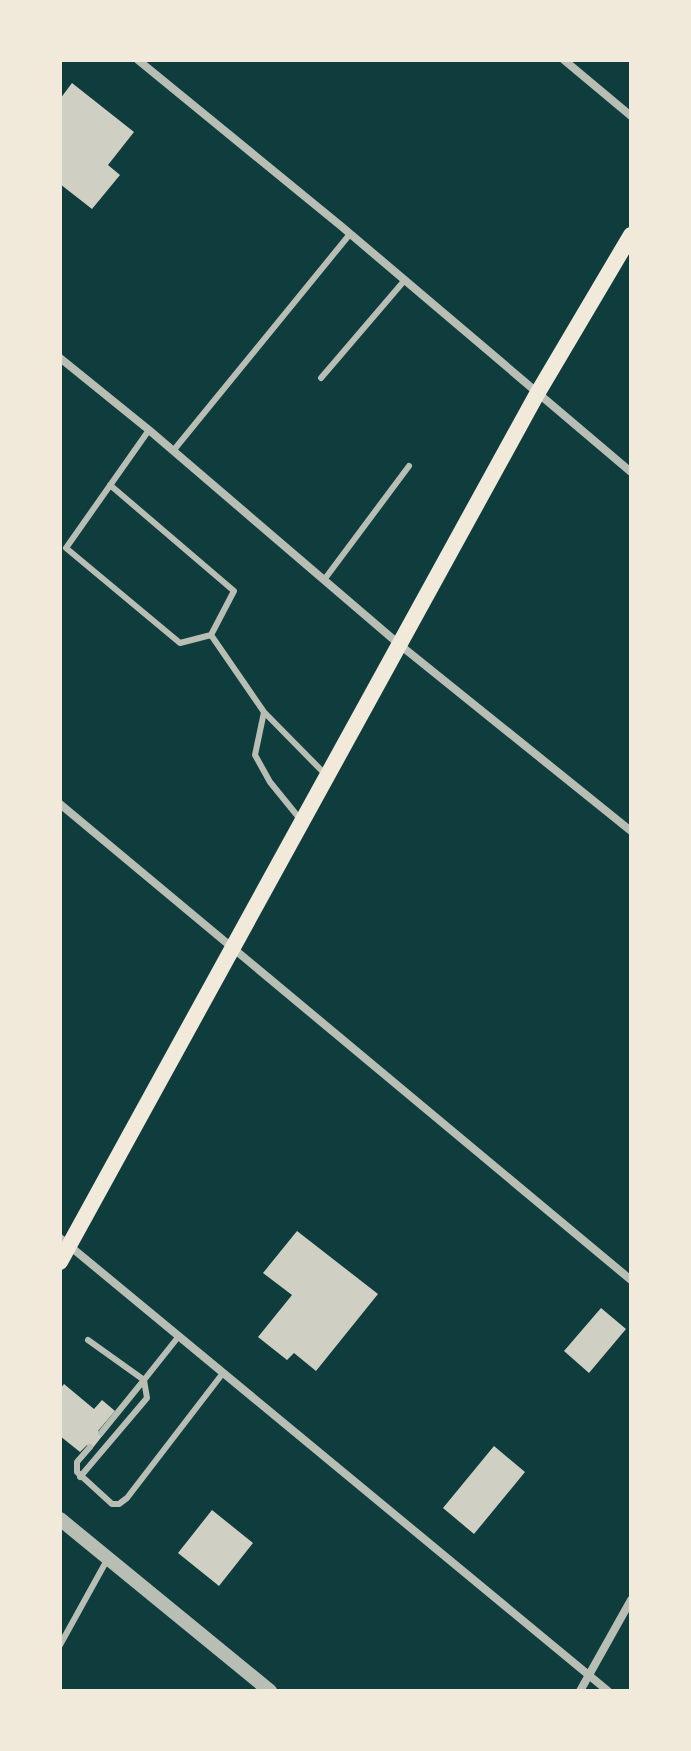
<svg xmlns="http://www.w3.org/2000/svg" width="691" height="1751" viewBox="0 0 691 1751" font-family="Roboto,sans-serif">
  <rect width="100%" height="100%" fill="#0f3d3e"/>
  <path fill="#cfcfc3" d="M72,83L134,132L108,165L120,175L92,209L60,184V99Z
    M297,1231L378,1294L316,1371L294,1353L287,1360L258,1337L292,1295L263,1273Z
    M601,1308L626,1329L589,1373L564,1351Z
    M64,1384L94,1409L102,1400L115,1411L98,1431L103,1435L92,1449L87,1445L80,1452L60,1436V1389Z
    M494,1446L525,1472L474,1534L443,1508Z
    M212,1510L253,1543L219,1586L178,1553Z"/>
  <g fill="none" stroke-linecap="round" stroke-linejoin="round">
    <path stroke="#b8beb3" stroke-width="6" d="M321,378L404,281
      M173,451L350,234
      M110,485L234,591L211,635L180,643L66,548L149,430
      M324,580L409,466
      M211,635L264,712L325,774
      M264,712L255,755L270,782L300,819
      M88,1340L144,1380L179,1336
      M101,1433L144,1380
      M90,1447L77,1462V1472L112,1504H119L127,1498L223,1373
      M80,1477L147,1398L144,1380
      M60,1645L107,1560"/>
    <path stroke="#b8beb3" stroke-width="8" d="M138,60L341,226L631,472
      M564,60L631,116
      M60,358L149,430L400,645L631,831
      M60,804L631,1280
      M60,1238L608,1691
      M580,1691L631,1600"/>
    <path stroke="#b8beb3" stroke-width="14" d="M60,1519L270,1691"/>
    <path stroke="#f1e9da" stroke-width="16" d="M60,1262L537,394L631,235"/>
  </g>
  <rect width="691" height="1751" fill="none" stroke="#f1e9da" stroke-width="124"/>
</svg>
